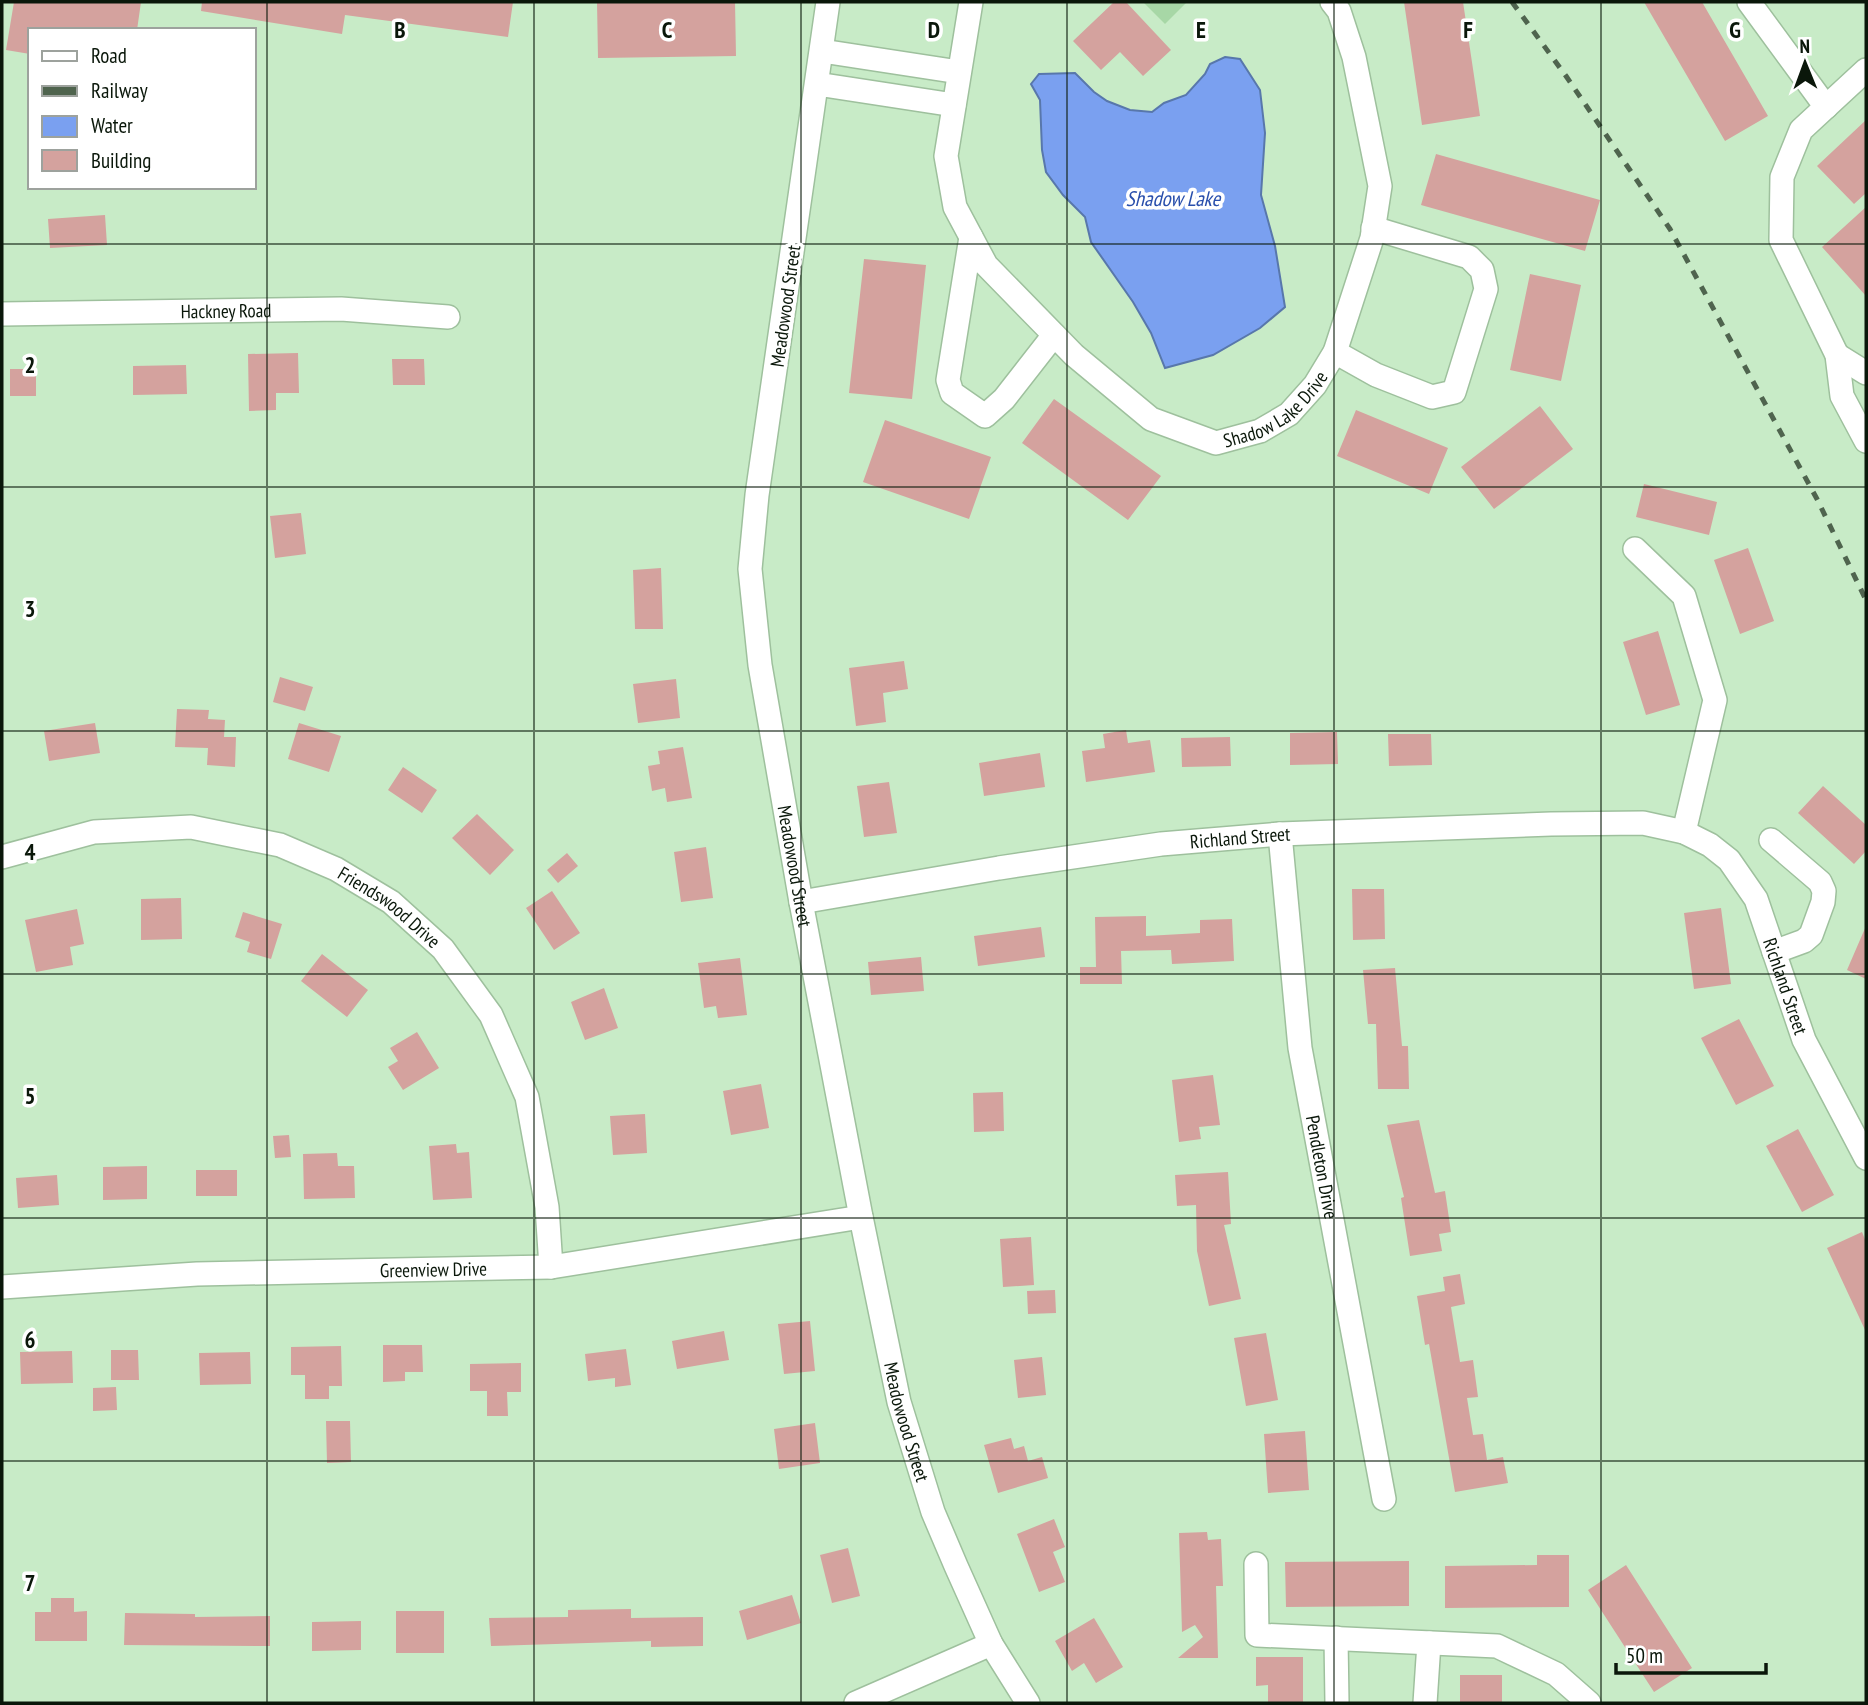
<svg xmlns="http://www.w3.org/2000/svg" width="1868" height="1705" viewBox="0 0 1868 1705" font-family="'PT Sans Narrow',sans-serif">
  <rect width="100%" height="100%" fill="#c8ebc7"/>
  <path fill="#a7d7a6" d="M1143,2H1187L1165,24Z"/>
  <path fill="#7aa0f0" stroke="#5877ab" stroke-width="2" d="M1225,57L1240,59L1260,90L1265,133L1261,195L1275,246L1285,307L1260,328L1213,355L1165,368L1151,333L1133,302L1091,242L1085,217L1063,195L1046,172L1042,150L1040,100L1031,84L1039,74L1075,73L1094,92L1107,101L1130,110L1152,112L1164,103L1186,95L1205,74L1210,64Z"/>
  <path fill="#d4a29e" d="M14,2H141L137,30H30V54L6,50Z
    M202,2H513L508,37L345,15L342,34L201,11Z
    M597,2H735L736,56L598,58Z
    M1114,2H1126L1171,50L1143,76L1120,52L1101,70L1073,41Z
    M1404,2H1463L1480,116L1422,125Z
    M1644,2H1702L1768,116L1725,141Z
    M1866,120V193L1854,204L1817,166Z
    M1436,154L1600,200L1585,251L1421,205Z
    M1866,207V296L1822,247Z
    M105,215L107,245L50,248L48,219Z
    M864,259L926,265L912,399L849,393Z
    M1530,274L1581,285L1561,381L1510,370Z
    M298,353L299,393H276V410L249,411L248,354Z
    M392,359H424L425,385H393Z
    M186,365L187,394L133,395V366Z
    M10,369H36V396H10Z
    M1054,399L1161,476L1128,520L1022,443Z
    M1540,406L1573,449L1494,509L1461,467Z
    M1356,410L1448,448L1429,494L1337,456Z
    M885,420L991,457L969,519L863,482Z
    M1644,484L1717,502L1709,535L1636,517Z
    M301,513L306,554L275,558L270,516Z
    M1748,548L1774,621L1740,634L1714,560Z
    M661,568L663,629H635L633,570Z
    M1658,631L1680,705L1646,715L1623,642Z
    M904,661L908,689L883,693L886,722L856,726L849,668Z
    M280,677L313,687L305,711L273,702Z
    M676,679L680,718L638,723L633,684Z
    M177,709L209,710L208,719L225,720L224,737H236L235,767L207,765L208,748L175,747Z
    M95,723L100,753L49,761L44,731Z
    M299,723L341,736L329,772L288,759Z
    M1126,730L1128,743L1150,740L1155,772L1086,782L1082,751L1105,748L1103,734Z
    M1337,732L1338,764L1290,765V733Z
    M1388,734H1431L1432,765L1389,766Z
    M1230,737L1231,766L1182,767L1181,738Z
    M683,747L692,798L667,802L665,788L652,791L648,766L660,764L658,751Z
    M1040,753L1045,787L984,796L979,763Z
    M403,767L437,790L422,813L388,790Z
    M889,782L897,833L864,837L857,786Z
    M1823,786L1866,825V851L1854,864L1798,813Z
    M477,814L514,850L490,875L452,838Z
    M706,847L713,898L681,902L674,852Z
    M567,853L578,866L558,883L547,870Z
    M1352,889H1384L1385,939L1353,940Z
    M552,891L580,933L554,950L526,908Z
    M181,898L182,939L141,940V899Z
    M1721,908L1731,984L1694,989L1684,913Z
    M77,909L84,944L70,947L73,965L36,972L25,920Z
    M243,912L282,924L271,959L247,952L250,942L235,937Z
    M1146,916V936L1200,933V920L1232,919L1234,961L1172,964L1171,950L1121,951L1122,984H1080V967H1096L1095,917Z
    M1866,926V979L1847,970Z
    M1041,927L1045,957L978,966L974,936Z
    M322,954L368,990L347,1017L301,981Z
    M921,957L924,991L871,995L868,962Z
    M740,958L747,1015L718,1018L716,1006L704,1008L698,963Z
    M1395,968L1402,1046H1408L1409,1089H1378L1376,1024H1368L1363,970Z
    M604,988L618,1028L585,1040L571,1002Z
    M1739,1019L1774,1086L1736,1105L1701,1038Z
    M417,1032L439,1068L403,1090L388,1067L398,1061L390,1048Z
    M1213,1075L1220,1125L1199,1127L1201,1139L1179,1142L1172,1080Z
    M761,1084L769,1128L731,1135L723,1091Z
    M1003,1092L1004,1131L974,1132L973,1093Z
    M645,1114L647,1153L613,1155L610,1116Z
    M1419,1120L1435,1193L1445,1191L1451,1232L1439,1234L1442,1251L1410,1256L1401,1198L1404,1197L1387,1125Z
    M1798,1129L1834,1195L1802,1212L1766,1146Z
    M289,1135L291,1157L275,1158L273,1136Z
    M456,1144L457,1153L469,1152L472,1198L433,1200L429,1146Z
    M337,1153L338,1166H354L355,1198L304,1199L303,1154Z
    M147,1166V1199L103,1200V1167Z
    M196,1170H237V1196H196Z
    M1228,1172L1231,1224L1224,1225L1241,1299L1209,1306L1197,1251L1196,1205L1177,1206L1175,1175Z
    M57,1175L59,1205L18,1208L16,1178Z
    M1862,1232L1866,1242V1332L1827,1248Z
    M1031,1237L1034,1285L1003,1287L1000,1239Z
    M1460,1274L1465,1304L1451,1307L1460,1362L1473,1360L1478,1397L1467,1398L1473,1435L1483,1434L1487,1460L1503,1457L1508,1483L1455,1492L1429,1344L1425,1345L1417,1296L1445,1291L1443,1277Z
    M1055,1290L1056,1313L1028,1314L1027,1291Z
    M810,1321L815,1371L784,1374L778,1324Z
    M724,1331L729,1360L677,1369L672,1341Z
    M1266,1333L1278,1400L1246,1406L1234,1338Z
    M383,1345H422L423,1372H405V1381L383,1382Z
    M341,1346L342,1386H329V1399H305V1375H291V1347Z
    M626,1349L631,1385L615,1387V1378L588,1381L585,1354Z
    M111,1350H138L139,1380H111Z
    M72,1351L73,1383L21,1384L20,1352Z
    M250,1352L251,1384L200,1385L199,1353Z
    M1042,1357L1046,1395L1018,1398L1014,1360Z
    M521,1363V1392H507L508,1416H487V1391H470V1364Z
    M116,1387L117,1410L93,1411V1388Z
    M326,1421H350L351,1462L327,1463Z
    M815,1423L820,1463L779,1469L774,1429Z
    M1305,1431L1309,1490L1268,1493L1264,1434Z
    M1011,1438L1014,1449L1024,1446L1028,1461L1042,1457L1048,1478L998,1493L984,1445Z
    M1054,1519L1065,1547L1053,1552L1065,1582L1039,1592L1017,1534Z
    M1207,1532L1208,1540L1221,1539L1223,1586H1216L1218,1658H1178L1203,1637L1195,1625L1182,1632L1179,1533Z
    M848,1548L860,1596L832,1603L820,1555Z
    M1537,1555H1569V1607L1445,1608V1566L1537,1565Z
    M1409,1561V1606L1286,1607L1285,1562Z
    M1626,1565L1692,1668L1654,1692L1588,1590Z
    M792,1595L801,1623L747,1640L739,1611Z
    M51,1598H74V1612L87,1611V1641H35V1612H51Z
    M631,1609V1618L703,1617V1646L651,1647V1641L491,1646L489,1618L568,1617V1610Z
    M396,1611H444V1653H396Z
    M125,1613L195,1614V1617L270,1616V1646L124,1645Z
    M1094,1618L1123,1667L1096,1683L1084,1663L1072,1671L1055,1641Z
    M361,1621V1650L312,1651V1622Z
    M1256,1657H1303V1703H1268V1685L1256,1686Z
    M1460,1675H1502V1703H1460Z"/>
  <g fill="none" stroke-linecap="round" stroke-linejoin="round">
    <g stroke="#9ec09d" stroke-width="26">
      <g id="minor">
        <path id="s1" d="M828,2L757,495L750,569L760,665L801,902L861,1217L899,1402L933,1512L956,1566L991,1644L1028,1703"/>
        <path id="s2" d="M971,2L946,156L955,207L986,265L1074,355L1151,419L1216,443L1260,431L1289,414L1315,385L1335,352L1372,238L1380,186L1354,57L1339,11L1332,2"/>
        <path d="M1749,2L1826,107"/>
        <path d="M822,51L959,72"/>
        <path d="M1866,70L1801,130L1782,177L1781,240L1837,355L1842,396L1866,441"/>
        <path d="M817,84L954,105"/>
        <path d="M971,237L948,380L952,393L985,416L1004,399L1054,335"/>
        <path id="s3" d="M2,314L341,309L448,317"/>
        <path d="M1335,352L1376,375L1432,397L1454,392L1486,289L1482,270L1469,257L1373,228"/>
        <path d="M1837,355L1866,373"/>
        <path d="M1635,549L1684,596L1715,700L1684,832"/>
        <path id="s4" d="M1280,834L1300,1048L1384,1499"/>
        <path d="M1771,840L1820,882L1824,891L1823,902L1811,935L1804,941L1774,952"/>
        <path id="s5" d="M2,857L94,832L191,827L280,845L336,869L391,902L443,949L491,1015L527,1097L547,1207L551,1267"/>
        <path id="s6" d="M801,902L999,868L1161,844L1280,834L1551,824L1643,823L1684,832L1710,845L1729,860L1756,899L1804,1040L1866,1158"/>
        <path id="s7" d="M2,1287L197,1274L551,1267L861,1217"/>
        <path d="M1256,1564L1257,1635L1497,1646L1556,1674L1589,1703"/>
        <path d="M1336,1638L1337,1703"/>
        <path d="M856,1703L991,1644"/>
        <path d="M1425,1703L1429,1643"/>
      </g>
    </g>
    <use href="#minor" stroke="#fff" stroke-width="23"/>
    <path stroke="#4f644e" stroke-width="5" stroke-dasharray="9 9" stroke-linecap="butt" d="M1512,2L1566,76L1670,229L1817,499L1866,600"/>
  </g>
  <path fill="none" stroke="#0a170a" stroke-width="2" stroke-opacity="0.55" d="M267,2V1703M534,2V1703M801,2V1703M1067,2V1703M1334,2V1703M1601,2V1703M2,244H1866M2,487H1866M2,731H1866M2,974H1866M2,1218H1866M2,1461H1866"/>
  <g text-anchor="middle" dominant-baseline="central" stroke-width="7" stroke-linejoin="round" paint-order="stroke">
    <g font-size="19" fill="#0a170a" stroke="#fff">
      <text transform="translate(785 306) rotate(-82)">Meadowood Street</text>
      <text stroke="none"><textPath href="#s3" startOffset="224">Hackney Road</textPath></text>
      <text stroke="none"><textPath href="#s2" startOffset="639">Shadow Lake Drive</textPath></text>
      <text stroke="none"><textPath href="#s6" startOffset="444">Richland Street</textPath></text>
      <text stroke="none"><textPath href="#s1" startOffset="873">Meadowood Street</textPath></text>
      <text stroke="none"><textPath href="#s5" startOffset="410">Friendswood Drive</textPath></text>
      <text stroke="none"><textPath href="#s6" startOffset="1082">Richland Street</textPath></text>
      <text stroke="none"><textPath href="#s4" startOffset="336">Pendleton Drive</textPath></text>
      <text stroke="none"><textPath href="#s7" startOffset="432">Greenview Drive</textPath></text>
      <text stroke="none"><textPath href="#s1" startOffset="1440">Meadowood Street</textPath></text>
    </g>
    <g font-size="21" font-style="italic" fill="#294fac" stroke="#fff">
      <text x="1173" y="198">Shadow Lake</text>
    </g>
  </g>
  <g font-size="23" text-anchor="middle" font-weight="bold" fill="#0a170a" stroke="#fff" stroke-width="7" stroke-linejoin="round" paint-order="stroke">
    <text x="400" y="38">B</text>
    <text x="667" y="38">C</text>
    <text x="934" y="38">D</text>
    <text x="1201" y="38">E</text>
    <text x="1468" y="38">F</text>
    <text x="1735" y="38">G</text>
    <text x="30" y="373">2</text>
    <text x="30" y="617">3</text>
    <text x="30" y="860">4</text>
    <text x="30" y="1104">5</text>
    <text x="30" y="1348">6</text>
    <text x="30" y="1591">7</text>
  </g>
  <rect width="1868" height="1705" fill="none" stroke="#0a170a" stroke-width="7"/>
  <rect x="28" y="28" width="228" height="161" fill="#ffffff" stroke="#9da29d" stroke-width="2"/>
  <rect x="42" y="51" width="35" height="10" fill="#ffffff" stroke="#9da29d" stroke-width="2"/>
  <text x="91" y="63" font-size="21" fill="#0a170a">Road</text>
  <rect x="42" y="86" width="35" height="10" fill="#4f644e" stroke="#9da29d" stroke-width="2"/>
  <text x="91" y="98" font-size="21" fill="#0a170a">Railway</text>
  <rect x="42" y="116" width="35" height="21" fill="#7aa0f0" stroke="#9da29d" stroke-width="2"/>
  <text x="91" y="133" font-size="21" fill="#0a170a">Water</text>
  <rect x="42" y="150" width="35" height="21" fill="#d4a29e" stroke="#9da29d" stroke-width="2"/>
  <text x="91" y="168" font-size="21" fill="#0a170a">Building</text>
  <g transform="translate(1805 63) rotate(359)" stroke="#ffffff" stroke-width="5" paint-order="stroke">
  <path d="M0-5L12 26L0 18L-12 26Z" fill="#0a170a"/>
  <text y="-10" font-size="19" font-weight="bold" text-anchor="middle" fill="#0a170a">N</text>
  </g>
  <path d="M1616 1663v10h150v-10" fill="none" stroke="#0a170a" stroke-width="3.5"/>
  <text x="1626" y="1663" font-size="21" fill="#0a170a" stroke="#ffffff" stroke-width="5" paint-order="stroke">50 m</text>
</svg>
